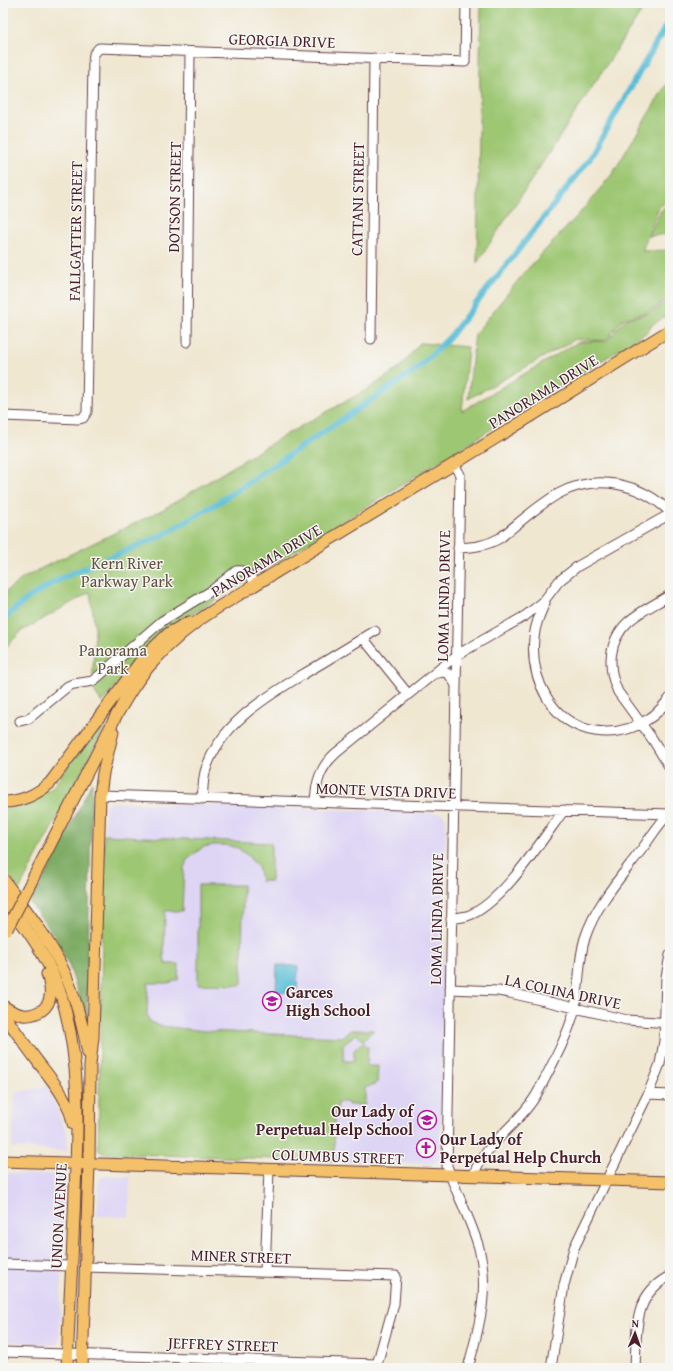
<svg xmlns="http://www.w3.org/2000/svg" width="673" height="1371" viewBox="0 0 673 1371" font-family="'Gentium Book Plus',serif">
  <rect width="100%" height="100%" fill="#f6f6f2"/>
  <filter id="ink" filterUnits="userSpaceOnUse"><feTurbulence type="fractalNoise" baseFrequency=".025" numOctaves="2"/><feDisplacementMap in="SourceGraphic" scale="8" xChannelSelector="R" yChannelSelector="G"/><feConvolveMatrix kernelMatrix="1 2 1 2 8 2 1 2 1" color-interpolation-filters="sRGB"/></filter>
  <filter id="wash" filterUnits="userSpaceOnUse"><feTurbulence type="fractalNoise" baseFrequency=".012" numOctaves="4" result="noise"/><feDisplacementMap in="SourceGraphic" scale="16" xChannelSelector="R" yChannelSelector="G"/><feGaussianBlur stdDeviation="0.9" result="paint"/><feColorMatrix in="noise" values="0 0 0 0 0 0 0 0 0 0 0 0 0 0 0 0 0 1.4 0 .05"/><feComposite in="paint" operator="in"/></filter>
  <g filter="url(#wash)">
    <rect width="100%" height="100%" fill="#f0e7d1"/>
    <path fill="#ded5f5" d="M111,802L441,813L446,819L441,1102L440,1158L438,1162L433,1164L102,1153L98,1149L105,806Z
      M48,1086L68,1137L67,1151L12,1148L15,1093Z
      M3,1173L57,1175L65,1180L59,1340L57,1345L3,1341Z
      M104,1176L130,1177L129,1217L97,1216L99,1181L100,1178Z"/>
    <path fill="#9ec773" stroke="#74734f" d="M481,3H647L477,263Z
      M670,78V197L658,209L642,251L670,250V298L648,312L624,318L606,340L607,341L626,319L650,313L670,300V314L653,324L646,333L263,571L194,613L165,632L149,646L102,703L92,687L95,629L90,592L22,631L3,650V594L22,579L44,567L162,510L285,435L370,388L400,367L420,343L468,347L462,411L578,342L605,341L576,339L468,399L475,334L524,273L579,214L613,173Z
      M670,201V234L649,236L660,212Z
      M99,724L105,727L19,890L3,867V809L25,804L52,788Z
      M104,835L271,843V881H261L258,867L248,856L238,848L225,845H214L203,847L187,860L184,868L182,911H165L164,957L166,964H179L178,980L168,983H148L147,1015L150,1022L161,1026L205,1031L341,1037L351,1030H374L363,1041L356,1033L343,1046L344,1061H354V1050L363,1042L368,1047L367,1066H378L377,1083L365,1088V1105H348V1102H338L337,1110H335L334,1161L102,1153L98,1149Z
      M198,885H243L242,985L198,984Z"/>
    <path fill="#7eac65" stroke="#646648" d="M92,782L87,1002L88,1019H87L69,966L56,938L30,903L47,873Z"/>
    <path fill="#5abed8" stroke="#526e82" d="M277,965L298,966L297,993L276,992Z"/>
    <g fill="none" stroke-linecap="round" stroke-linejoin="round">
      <path stroke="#5abed8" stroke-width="6" d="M3,619L28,598L62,578L161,536L216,504L416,370L449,338L589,160L670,19"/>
    </g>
  </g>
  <g filter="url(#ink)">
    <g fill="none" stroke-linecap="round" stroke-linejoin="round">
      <g stroke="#633d44" stroke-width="11">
        <path id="minor" d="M371,339L374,58
          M187,342L190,52
          M3,416L79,419L83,418L87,412L93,62L94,54L99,48L465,62L466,3
          M454,464L460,475L447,1166C456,1193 471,1220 479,1248C490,1291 479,1327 468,1368
          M458,548C474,547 486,546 500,538C519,523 537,506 558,494C596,473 640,483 670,512
          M670,595C656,604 640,611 628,622C608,641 607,668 618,692L653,740L670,768
          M545,603C540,614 535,625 534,638C530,678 551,724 595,731C615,734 634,729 650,718C658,713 664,705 670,698
          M363,638L408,694
          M434,674L443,672L449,674L456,685
          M20,721L28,719L33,715L68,686L74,684L93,681L162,621L211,591L236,571C247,569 250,577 256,584
          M100,795L670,814
          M202,799C203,790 203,781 205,772C219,725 263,699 302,675C326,661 350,646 375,631
          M315,803C316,782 320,767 336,753L457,655L525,616L543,602L559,581L578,566L670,514
          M451,919C456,918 462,917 467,916C501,905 542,840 564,810
          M450,989L498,991L510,993L627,1020L670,1023
          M648,1094L670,1095
          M473,1176C485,1142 522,1123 539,1090C551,1067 570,1032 575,1007C580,984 578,960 585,938C596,904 621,877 642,849C651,837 659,823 670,813
          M3,1264L71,1266
          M85,1267L396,1276L394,1304L376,1368
          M265,1272L269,1170
          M3,1352L377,1364
          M551,1368L564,1285L574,1248L648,1094L660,1064L664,1041L666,977L670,955
          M635,1368C637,1332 632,1295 670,1276"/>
      </g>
      <g stroke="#633d44" stroke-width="13">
        <path id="major" d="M3,802C21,802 36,795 50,783L143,658L169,633L189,622
          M3,879C23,906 44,932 60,963C74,990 82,1022 88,1053
          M28,888L116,716C127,697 138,678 153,662C171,641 193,623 217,608L454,464L670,330
          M3,897C25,927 50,959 61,995C81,1059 78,1125 75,1190C73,1249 69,1309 67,1368
          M3,1006C9,1010 16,1014 23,1015C29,1016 35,1014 41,1011C54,1002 51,987 47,974
          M3,1014C15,1030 26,1046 38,1062C52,1080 70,1101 73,1124
          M3,1161L670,1182
          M82,1368L89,1164L90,1065L93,1037L100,795L103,773L113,732"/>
      </g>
      <use href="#minor" stroke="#fff" stroke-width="9"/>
      <use href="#major" stroke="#f4c16a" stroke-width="11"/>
      <g stroke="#633d44" stroke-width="13" stroke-linecap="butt">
        <path id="major-bridge" d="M7,929L28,888"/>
      </g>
      <use href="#major-bridge" stroke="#f4c16a" stroke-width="11"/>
    </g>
  </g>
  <defs>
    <g id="school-ring" transform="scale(1)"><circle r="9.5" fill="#f6f6f2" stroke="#b5179e" stroke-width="1.5"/><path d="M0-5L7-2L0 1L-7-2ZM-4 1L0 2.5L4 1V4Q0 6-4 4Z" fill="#b5179e"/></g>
    <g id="church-ring" transform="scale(1)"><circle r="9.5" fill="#f6f6f2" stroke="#b5179e" stroke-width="1.5"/><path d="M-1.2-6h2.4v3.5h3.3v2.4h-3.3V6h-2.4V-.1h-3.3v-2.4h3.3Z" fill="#b5179e"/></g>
  </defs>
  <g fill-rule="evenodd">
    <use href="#school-ring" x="272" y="1001"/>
    <use href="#school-ring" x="427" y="1120"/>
    <use href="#church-ring" x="426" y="1148"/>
  </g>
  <g text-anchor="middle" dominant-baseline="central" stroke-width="3" stroke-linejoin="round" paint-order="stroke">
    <g font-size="16" fill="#4a1f2b" stroke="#f6f6f2">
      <text transform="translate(282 40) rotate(2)">GEORGIA DRIVE</text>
      <text transform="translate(174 197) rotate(-89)">DOTSON STREET</text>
      <text transform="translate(357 199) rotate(-89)">CATTANI STREET</text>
      <text transform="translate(75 231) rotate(-89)">FALLGATTER STREET</text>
      <text transform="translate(543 391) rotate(-32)">PANORAMA DRIVE</text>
      <text transform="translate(266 560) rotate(-31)">PANORAMA DRIVE</text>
      <text transform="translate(443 596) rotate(-89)">LOMA LINDA DRIVE</text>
      <text transform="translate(386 790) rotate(2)">MONTE VISTA DRIVE</text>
      <text transform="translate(436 919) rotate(-89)">LOMA LINDA DRIVE</text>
      <text transform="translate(563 991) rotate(12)">LA COLINA DRIVE</text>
      <text transform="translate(338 1156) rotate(2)">COLUMBUS STREET</text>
      <text transform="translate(58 1216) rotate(-87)">UNION AVENUE</text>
      <text transform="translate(241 1256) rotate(2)">MINER STREET</text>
      <text transform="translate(223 1344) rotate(2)">JEFFREY STREET</text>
    </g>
    <g font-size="16" fill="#635141" stroke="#f6f6f2">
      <text x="127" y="563">Kern River<tspan x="127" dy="18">Parkway Park</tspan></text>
      <text x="113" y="650">Panorama<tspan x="113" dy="18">Park</tspan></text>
    </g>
    <g font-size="16" font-weight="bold" fill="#4a1f2b" stroke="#f6f6f2" text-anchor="start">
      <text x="286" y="992">Garces<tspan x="286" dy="18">High School</tspan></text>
      <text x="413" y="1111" text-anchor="end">Our Lady of<tspan x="413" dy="18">Perpetual Help School</tspan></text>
      <text x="440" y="1139">Our Lady of<tspan x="440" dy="18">Perpetual Help Church</tspan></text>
    </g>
  </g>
  <rect width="673" height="1371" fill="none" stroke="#f6f6f2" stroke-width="16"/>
  <g transform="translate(635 1333) rotate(2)" stroke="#f6f6f2" stroke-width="3" paint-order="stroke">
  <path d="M0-3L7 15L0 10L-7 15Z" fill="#4a1f2b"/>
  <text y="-6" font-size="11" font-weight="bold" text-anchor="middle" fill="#4a1f2b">N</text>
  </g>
</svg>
